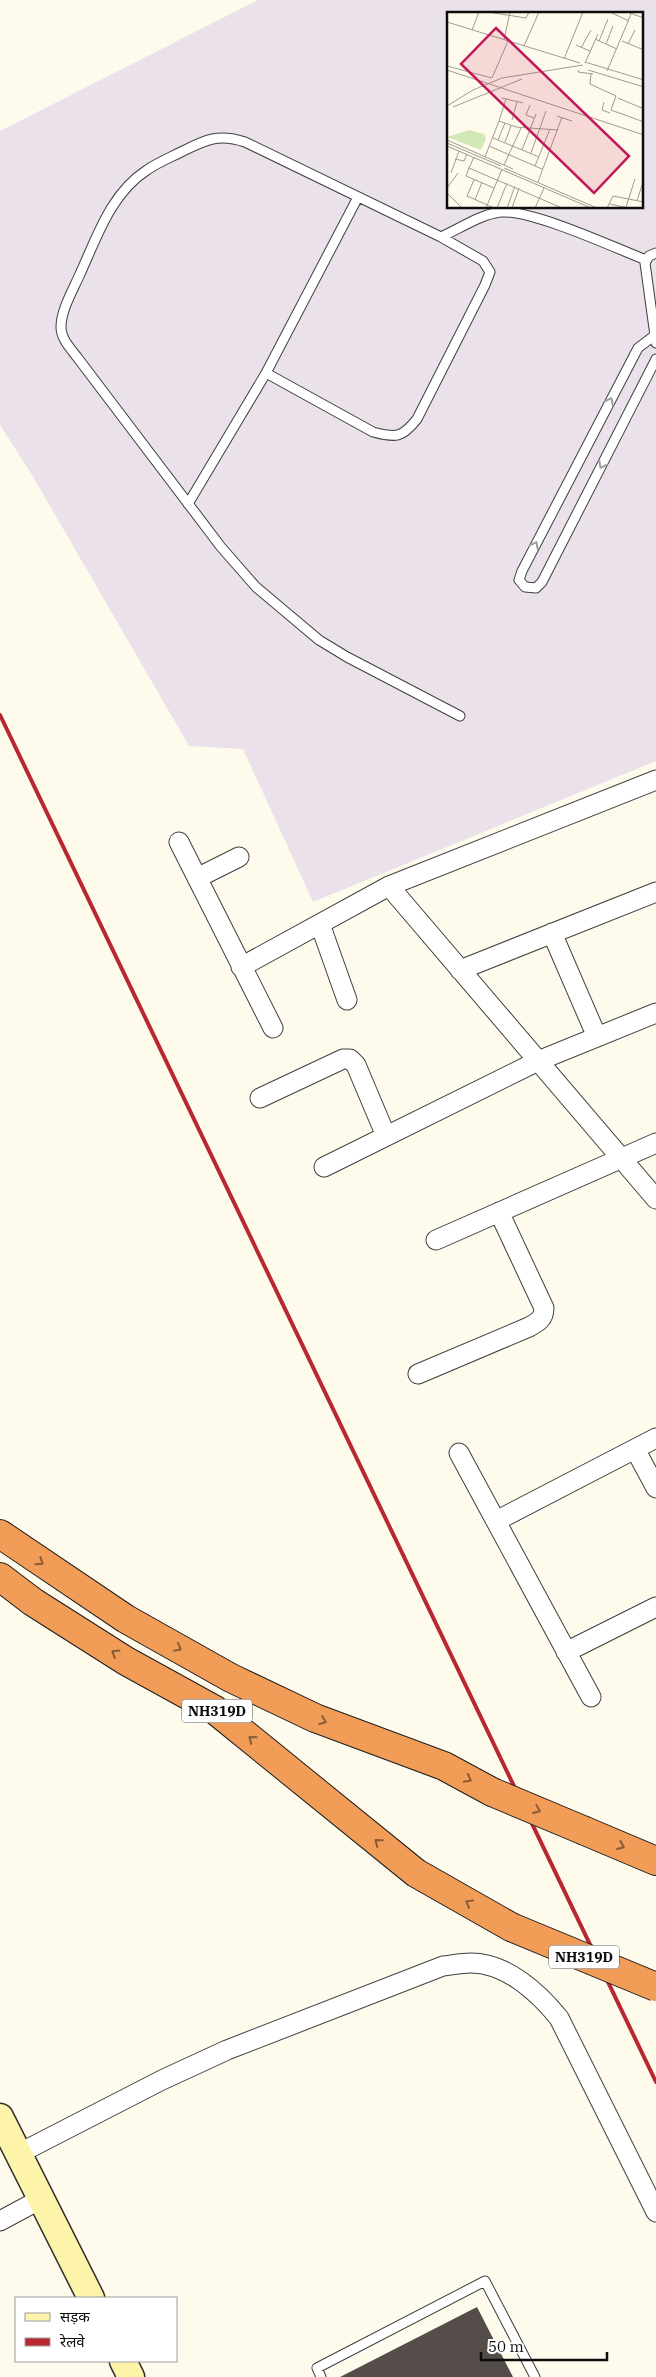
<svg xmlns="http://www.w3.org/2000/svg" width="656" height="2377" viewBox="0 0 656 2377" font-family="'IBM Plex Serif','Noto Sans Devanagari',serif">
  <rect width="100%" height="100%" fill="#fffbec"/>
  <path fill="#eae1eb" fill-rule="evenodd" d="M258,0H656V761L313,902L243,749L189,746L32,475L0,425V131ZM448,14H642V208H448Z"/>
  <path fill="#554d49" d="M477,2307L513,2377H340Z"/>
  <g fill="none" stroke-linecap="round" stroke-linejoin="round">
    <g stroke="#3f3f3f" stroke-width="11">
      <path id="lane" d="M441,237C459,229 481,214 501,212C533,210 613,247 646,260
        M656,253L649,256L645,263L656,343
        M655,335L638,348L522,571L519,580L525,587L536,588L542,582L656,359
        M266,373L373,432C396,438 402,438 417,419L485,285L490,272L483,261L441,237L245,142C218,133 205,140 181,152C169,158 157,163 147,170C111,193 97,237 80,274C73,290 61,310 61,327C61,339 71,349 77,357L221,547L256,587L319,640L347,657L460,716
        M188,504L266,373L358,197
        M321,2377L317,2368L485,2281L535,2377"/>
    </g>
    <g stroke="#3f3f3f" stroke-width="21">
      <path id="street" d="M179,842L273,1028
        M197,878L239,857
        M389,886L656,1199
        M320,924L347,1000
        M552,933L597,1037
        M241,967L389,886L656,780
        M460,970L656,892
        M260,1098L343,1059H350L356,1065L386,1136
        M324,1167L538,1061L656,1013
        M436,1240L656,1143
        M418,1374L529,1327C538,1322 544,1319 544,1308L499,1212
        M635,1449L656,1488
        M459,1453L591,1697
        M496,1521L656,1438
        M566,1652L656,1607
        M18,2154L162,2080L227,2050L443,1966C452,1965 462,1963 471,1963C506,1963 538,1992 559,2018L656,2212
        M0,2221L41,2199"/>
    </g>
    <g stroke="#2e2e2e" stroke-width="29">
      <path id="secondary" d="M0,2117L91,2298
        M123,2361L131,2377"/>
    </g>
    <g stroke="#1d1d1d" stroke-width="30">
      <path id="highway" d="M0,1534L126,1619L231,1678L315,1718L444,1766L492,1792
        M0,1577L33,1602L126,1661L215,1710L416,1873L511,1927
        M585,1831L656,1861"/>
    </g>
    <use href="#lane" stroke="#fff" stroke-width="9"/>
    <use href="#street" stroke="#fff" stroke-width="19"/>
    <use href="#secondary" stroke="#fdf3a9" stroke-width="26"/>
    <use href="#highway" stroke="#f19d58" stroke-width="28"/>
    <path stroke="#b92830" stroke-width="4" d="M0,715L656,2082"/>
    <g stroke="#1d1d1d" stroke-width="30" stroke-linecap="butt">
      <path id="highway-bridge" d="M492,1792L585,1831
        M511,1927L656,1987"/>
    </g>
    <use href="#highway-bridge" stroke="#f19d58" stroke-width="28"/>
  </g>
  <defs><path id="oneway-chevron" d="M-2-3.5L2.5 0L-2 3.5" fill="none" stroke-width="1.6" stroke-linecap="round" stroke-linejoin="round" transform="scale(1.25)"/></defs>
  <g stroke="#9e9e9e">
    <use href="#oneway-chevron" transform="translate(610 401) rotate(-63)"/>
    <use href="#oneway-chevron" transform="translate(602 465) rotate(117)"/>
    <use href="#oneway-chevron" transform="translate(535 545) rotate(-63)"/>
  </g>
  <g stroke="#8a5c36">
    <use href="#oneway-chevron" transform="translate(40 1562) rotate(34)"/>
    <use href="#oneway-chevron" transform="translate(178 1648) rotate(29)"/>
    <use href="#oneway-chevron" transform="translate(115 1653) rotate(-148)"/>
    <use href="#oneway-chevron" transform="translate(323 1721) rotate(20)"/>
    <use href="#oneway-chevron" transform="translate(252 1739) rotate(-141)"/>
    <use href="#oneway-chevron" transform="translate(468 1779) rotate(28)"/>
    <use href="#oneway-chevron" transform="translate(537 1810) rotate(23)"/>
    <use href="#oneway-chevron" transform="translate(378 1842) rotate(-141)"/>
    <use href="#oneway-chevron" transform="translate(621 1846) rotate(23)"/>
    <use href="#oneway-chevron" transform="translate(469 1903) rotate(-151)"/>
  </g>
  <g text-anchor="middle" dominant-baseline="central" stroke-width="5" stroke-linejoin="round" paint-order="stroke">
    <g fill="#fff" stroke="#555" stroke-width="1">
      <rect x="182" y="1699.5" width="70" height="23" rx="4"/>
      <rect x="549" y="1945.5" width="70" height="23" rx="4"/>
    </g>
    <g font-size="14" font-weight="bold" fill="#0c0c0c">
      <text x="217" y="1711">NH319D</text>
      <text x="584" y="1957">NH319D</text>
    </g>
  </g>
  <g transform="translate(447 12)">
    <rect width="196" height="196" fill="#fffbec"/>
    <path d="M22,118L37,122L39,127L34,138L0,125Z" fill="#d1e8b7"/>
    <path fill="none" stroke="#9e9b92" stroke-width="1" d="M41,0L79,6L82,0M163,0L182,9M180,0L197,6M0,10L133,51M25,18L32,0M148,27L170,37M57,28L63,0M152,29L161,7M175,29L197,38M159,32L166,14M181,32L188,18M129,33L143,39M77,34L92,0M134,36L144,18M117,47L136,0M138,50L197,68M138,51L151,22M0,54L45,66L61,29M0,58L197,123M132,58L131,60L146,62M141,58L197,75M160,59L185,0M144,62L143,72L169,84L164,98L197,110M55,86L76,91M171,86L197,97M157,90L155,98L163,101M83,93L79,103L87,106M0,94L26,78L55,66L136,53M6,95L75,67M110,104L125,109M65,108L70,90M52,109L59,87M46,126L92,145M0,128L66,157M51,128L58,111M58,130L64,114M0,131L54,154M0,134L144,196M42,134L95,157M75,138L89,102M84,141L99,99M27,145L22,156L115,196M38,145L52,109L69,115L111,118M8,147L17,149L20,142M57,153L74,116M88,154L103,117M22,156L19,164L47,176M57,156L150,196M4,161L12,139M27,168L20,184L47,196M91,170L115,105M0,176L11,161M0,181L15,196M28,188L35,170M190,189L195,173M163,192L181,196M179,195L188,167M39,196L55,157M50,196L60,171M60,196L68,174M65,196L72,176M88,196L97,176M160,196L166,184L197,190"/>
    <path fill="#c2185b" fill-opacity="0.15" stroke="#c2185b" stroke-width="2.5" d="M49,16L182,144L147,181L14,52Z"/>
    <rect width="196" height="196" fill="none" stroke="#0c0c0c" stroke-width="2.5"/>
  </g>
  <rect x="15" y="2297" width="162" height="65" fill="#ffffff" stroke="#9e9e9e"/>
  <rect x="25" y="2313" width="25" height="8" fill="#fdf3a9" stroke="#9e9e9e"/>
  <text x="60" y="2322" font-size="15" fill="#0c0c0c">सड़क</text>
  <rect x="25" y="2338" width="25" height="8" fill="#b92830" stroke="#9e9e9e"/>
  <text x="60" y="2347" font-size="15" fill="#0c0c0c">रेलवे</text>
  <path d="M481 2352v8h126v-8" fill="none" stroke="#0c0c0c" stroke-width="2.5"/>
  <text x="488" y="2352" font-size="15" fill="#0c0c0c" stroke="#ffffff" stroke-width="4" paint-order="stroke">50 m</text>
</svg>
